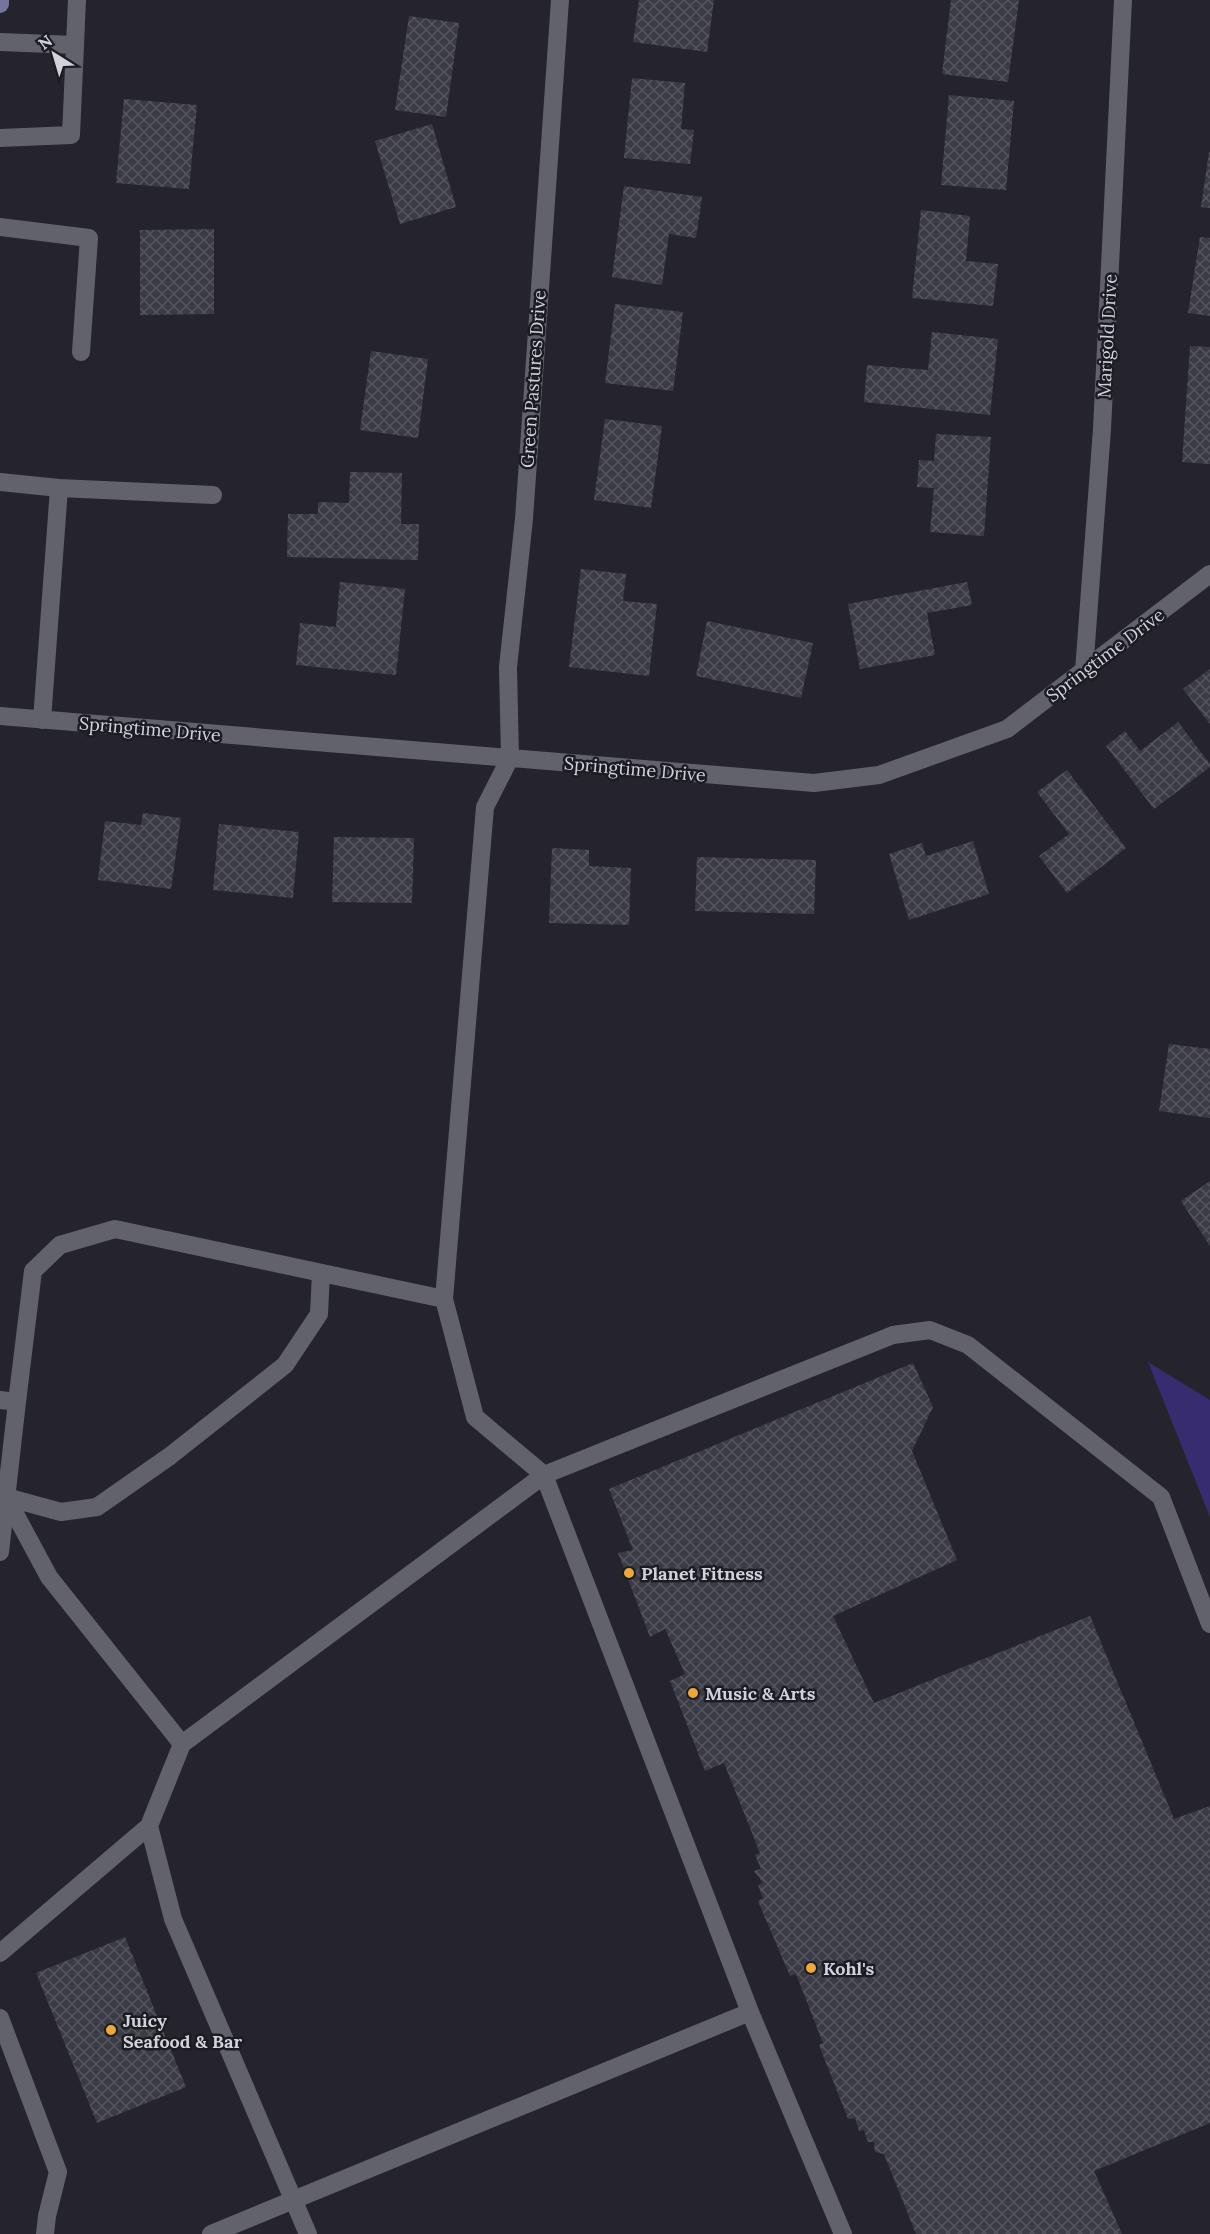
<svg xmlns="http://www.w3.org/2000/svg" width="1210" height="2234" viewBox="0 0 1210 2234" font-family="Lora,serif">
  <defs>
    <pattern id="building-cross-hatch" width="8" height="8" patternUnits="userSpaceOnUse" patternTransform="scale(1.5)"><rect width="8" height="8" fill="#3b3b45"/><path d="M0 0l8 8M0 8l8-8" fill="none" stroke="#56565f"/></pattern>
  </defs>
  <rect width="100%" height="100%" fill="#25242d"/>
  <path fill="#372c6f" d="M1148,1362L1210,1400V1517Z"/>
  <path fill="url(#building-cross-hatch)" d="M639,0H714L707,52L633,42Z
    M951,0H1019L1008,82L942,74Z
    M409,16L459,23L446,117L395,110Z
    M632,78L685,83L681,129L694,130L690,164L624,158Z
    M949,95L1014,101L1006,190L941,185Z
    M124,99L197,105L189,189L116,183Z
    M432,124L456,207L400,224L375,141Z
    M1209,152H1210V208L1201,207Z
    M624,186L702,197L696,238L669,234L662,285L612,277Z
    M921,210L970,216L966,261L998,264L993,306L912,298Z
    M214,229V314L140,315V230Z
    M1200,237L1210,238V316L1188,313Z
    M615,304L683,312L673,391L605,383Z
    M932,332L998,339L990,415L864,402L867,365L928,370Z
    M1190,346L1210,347V464L1182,462Z
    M371,351L428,359L418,438L360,430Z
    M605,419L662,426L651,508L594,500Z
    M936,434L991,437L984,536L930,532L934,488L917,487L919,460L934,461Z
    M350,472L402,473L401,524H419L418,560L287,557L288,514H318V502L349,503Z
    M581,569L626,574L623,601L657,604L649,676L569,667Z
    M340,582L405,589L396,675L296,665L300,623L336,627Z
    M967,582L972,605L927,613L935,655L860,669L848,604Z
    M707,621L813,643L801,698L696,676Z
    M1210,669V724L1183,689Z
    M1178,722L1210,764V767L1154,809L1106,746L1125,731L1140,751Z
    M1067,770L1126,848L1067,893L1039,856L1069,834L1037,792Z
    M143,813L181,818L171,889L98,880L105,821L141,825Z
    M219,824L299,832L293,898L213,890Z
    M334,837L414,838L412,903L332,902Z
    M973,841L989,894L909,920L889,854L922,843L926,856Z
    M552,848L589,850V866L631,868L629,925L549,923Z
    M697,857L816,860L814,914L695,911Z
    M1169,1044L1210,1049V1118L1159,1111Z
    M1210,1181V1246L1181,1201Z
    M913,1363L933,1407L912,1451L957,1560L833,1616L874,1703L1090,1616L1174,1819L1210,1806V2123L1094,2171L1122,2234H916L884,2154L875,2152L874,2142H868L864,2130L859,2131L855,2118L848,2119L819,2045L823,2043L796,1974L790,1976L758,1901L763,1898L758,1885L763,1883L754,1871L761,1869L755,1855L760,1853L724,1763L705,1771L670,1681L685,1674L665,1629L650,1637L618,1553L633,1550L609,1489Z
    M125,1937L186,2087L97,2123L36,1973Z"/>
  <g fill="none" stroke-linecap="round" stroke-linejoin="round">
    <path stroke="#62626c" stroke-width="18" d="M0,42L75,45
      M0,138L71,135L77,0
      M0,227L89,238L81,352
      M0,482L59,488L42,720
      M59,488L213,495
      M1084,671L1102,429L1123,0
      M0,716L814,783L879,775L1007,729L1210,574
      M444,1299L475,1417L544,1475L750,2012L843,2234
      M0,1400L17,1402L33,1271L60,1245L115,1229L444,1299L485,807L510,758L508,667L524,519L560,0
      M6,1497L61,1512L97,1507L170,1456L285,1365L319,1314L321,1273
      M6,1497L49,1577L182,1744
      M0,1552L17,1402
      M0,1953L149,1826
      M0,2018L58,2172L47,2216L45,2234
      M211,2234L750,2012
      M308,2234L173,1919L149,1826L182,1744L544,1475L893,1335L930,1330L968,1345L1161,1497L1210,1624"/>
    <path stroke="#76749e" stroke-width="18" d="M0,4V0"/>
  </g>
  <g fill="#eca93a" stroke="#1b1b24" stroke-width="2">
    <circle cx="629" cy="1573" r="6"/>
    <circle cx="693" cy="1693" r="6"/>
    <circle cx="811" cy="1968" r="6"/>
    <circle cx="111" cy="2030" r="6"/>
  </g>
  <g text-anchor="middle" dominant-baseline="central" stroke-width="5" stroke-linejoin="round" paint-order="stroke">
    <g font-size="18" fill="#d2d2d8" stroke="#1b1b24">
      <text transform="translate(1107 336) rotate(-87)">Marigold Drive</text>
      <text transform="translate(533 379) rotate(-86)">Green Pastures Drive</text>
      <text transform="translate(1105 655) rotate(-37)">Springtime Drive</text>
      <text transform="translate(150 729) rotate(5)">Springtime Drive</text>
      <text transform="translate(635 769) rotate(5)">Springtime Drive</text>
    </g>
    <g font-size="18" font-weight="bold" fill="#d2d2d8" stroke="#1b1b24" text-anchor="start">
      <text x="641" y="1573">Planet Fitness</text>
      <text x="705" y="1693">Music &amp; Arts</text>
      <text x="823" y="1968">Kohl's</text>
      <text x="123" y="2020">Juicy<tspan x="123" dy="21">Seafood &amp; Bar</tspan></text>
    </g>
  </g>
  <g transform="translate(54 54) rotate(323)" stroke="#1b1b24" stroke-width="4.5" paint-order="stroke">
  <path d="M0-4.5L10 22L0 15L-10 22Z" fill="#d2d2d8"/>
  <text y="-9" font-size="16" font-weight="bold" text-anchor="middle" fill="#d2d2d8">N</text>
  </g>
</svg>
